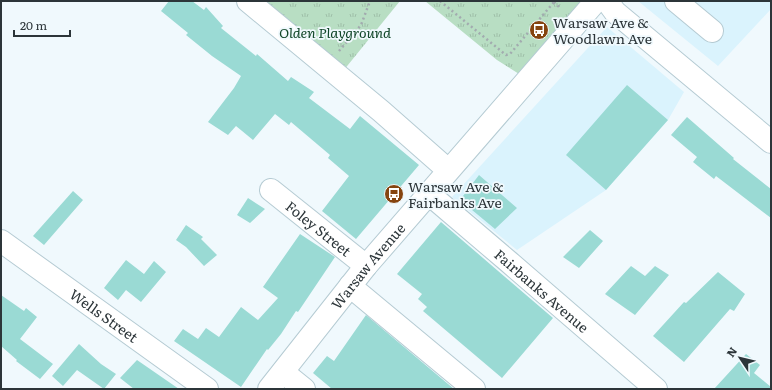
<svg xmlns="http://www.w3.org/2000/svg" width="772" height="390" viewBox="0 0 772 390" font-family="Literata,serif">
  <defs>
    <pattern id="grass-tufts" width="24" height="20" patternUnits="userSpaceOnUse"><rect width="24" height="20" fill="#b8dec3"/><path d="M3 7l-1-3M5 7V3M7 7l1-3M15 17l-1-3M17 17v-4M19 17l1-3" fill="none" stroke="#9ebfa8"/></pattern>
  </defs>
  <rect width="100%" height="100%" fill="#f0f9fd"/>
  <path fill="#daf3fd" d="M638,1H771V9L718,66Z
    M607,27L684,92L668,120L606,190L517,250L452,197Z"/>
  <path fill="url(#grass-tufts)" d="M248,1H400L339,76Z
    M425,1H596L527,79L497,60Z"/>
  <path fill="#9adad4" d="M169,1H192L204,10L206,7L223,26L221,28L256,56L257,54L288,81L291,77L314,92L309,98L350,129L360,116L419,165L356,239L322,211L349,176L328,158L330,155L291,122L289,125L275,114L253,140L236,126L228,135L208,122L234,88L241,76L212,56L186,35L188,33L161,11Z
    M627,85L668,120L606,190L566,155Z
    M687,117L734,158L733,159L771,189V218L716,176L714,179L693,162L697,157L671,135Z
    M479,175L517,208L495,229L460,200Z
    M73,191L83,200L44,245L33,236Z
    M248,198L265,209L250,223L237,215Z
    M441,222L553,318L502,378L423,311L427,307L418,299L422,294L397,274Z
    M186,225L203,237L201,239L217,255L204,266L186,247L176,240Z
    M590,230L603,241L579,268L563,257Z
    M300,234L335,257L298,312L296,311L281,334L268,350L267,349L241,387L174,341L183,329L198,339L206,328L219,337L241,307L258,320L278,298L263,287Z
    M126,260L144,274L154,261L166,272L141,302L126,290L118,300L104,288Z
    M631,266L645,276L655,266L669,275L635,315L605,294Z
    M718,272L745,294L734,311L730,309L684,362L653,336L684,302L686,303Z
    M1,295L24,311L26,308L37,317L20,339L53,364L40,379L16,361L17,360L1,346Z
    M366,315L454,389H332L313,373L327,356L334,361Z
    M79,344L101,364L116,374L104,389L77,370L63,386L52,376Z
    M746,354L760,365L754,373L771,387V389H714Z
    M137,360L179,389H134L120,378Z"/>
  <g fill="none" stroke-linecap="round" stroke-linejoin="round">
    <g stroke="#b5cbd3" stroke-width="24">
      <g id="minor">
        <path d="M248,1L381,111L448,170"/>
        <path d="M607,1L615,12L771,142"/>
        <path d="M676,1L712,31"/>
        <path id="s1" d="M271,190L366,266"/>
        <path id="s2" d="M428,193L509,262L656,389"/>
        <path id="s3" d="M1,241L207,389"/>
        <path d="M350,286L474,389"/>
        <path d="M283,372L304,389"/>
      </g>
    </g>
    <g stroke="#b5cbd3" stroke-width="24">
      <g id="major">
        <path id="s4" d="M269,389L366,266L596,1"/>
      </g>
    </g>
    <path stroke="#a2abaf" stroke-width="2.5" stroke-dasharray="2 3" stroke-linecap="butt" d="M440,1L506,55L510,54L554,2
      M554,2L559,7
      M339,51L361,25L370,1"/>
    <use href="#minor" stroke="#fff" stroke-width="22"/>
    <use href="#major" stroke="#fff" stroke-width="22"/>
  </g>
  <defs>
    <g id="bus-disc" transform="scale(1)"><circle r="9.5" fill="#85440f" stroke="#f0f9fd"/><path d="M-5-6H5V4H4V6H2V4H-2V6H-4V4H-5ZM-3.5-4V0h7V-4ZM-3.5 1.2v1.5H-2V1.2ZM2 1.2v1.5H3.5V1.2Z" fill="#fff"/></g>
  </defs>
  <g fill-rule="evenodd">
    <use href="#bus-disc" x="539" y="30"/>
    <use href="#bus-disc" x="394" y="194"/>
  </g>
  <g text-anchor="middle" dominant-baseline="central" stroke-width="3.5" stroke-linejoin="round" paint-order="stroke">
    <g font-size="14" fill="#2c3539" stroke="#f0f9fd" text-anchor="start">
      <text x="553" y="22">Warsaw Ave &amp;<tspan x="553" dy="16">Woodlawn Ave</tspan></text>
      <text x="408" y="186">Warsaw Ave &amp;<tspan x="408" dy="16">Fairbanks Ave</tspan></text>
    </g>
    <g font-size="14" font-style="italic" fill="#114729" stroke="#f0f9fd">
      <text x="335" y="32">Olden Playground</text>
    </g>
    <g font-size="14" fill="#2c3539" stroke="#f0f9fd">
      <text stroke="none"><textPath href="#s1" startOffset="61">Foley Street</textPath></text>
      <text stroke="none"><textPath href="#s4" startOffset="158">Warsaw Avenue</textPath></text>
      <text stroke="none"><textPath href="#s2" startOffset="150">Fairbanks Avenue</textPath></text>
      <text stroke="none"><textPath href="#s3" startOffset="127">Wells Street</textPath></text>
    </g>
  </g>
  <rect width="772" height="390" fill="none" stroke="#2c3539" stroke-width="4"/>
  <g transform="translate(740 358) rotate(305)" stroke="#f0f9fd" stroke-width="3" paint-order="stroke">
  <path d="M0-3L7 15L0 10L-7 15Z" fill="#2c3539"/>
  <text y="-6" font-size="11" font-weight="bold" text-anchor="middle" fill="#2c3539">N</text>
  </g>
  <path d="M14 30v6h56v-6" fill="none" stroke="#2c3539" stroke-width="2"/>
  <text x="20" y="30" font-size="12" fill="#2c3539" stroke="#f0f9fd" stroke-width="3" paint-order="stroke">20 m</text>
</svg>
